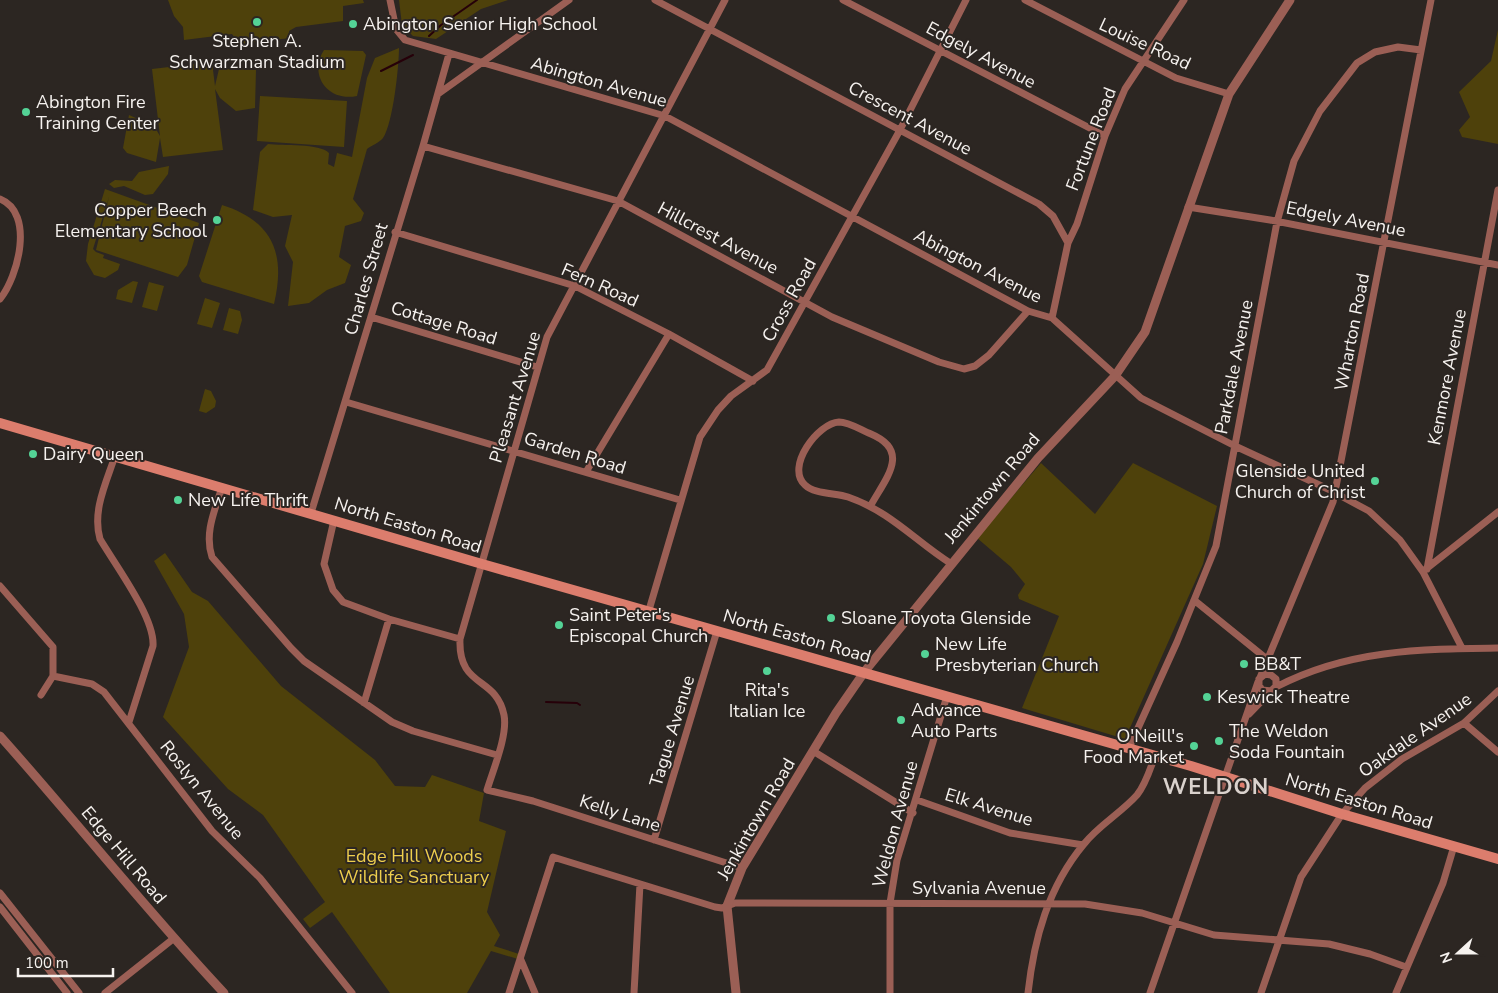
<svg xmlns="http://www.w3.org/2000/svg" width="1498" height="993" viewBox="0 0 1498 993" font-family="'Nunito Sans',sans-serif">
  <rect width="100%" height="100%" fill="#2c2622"/>
  <path fill="#4e410b" d="M168,0H363L364,3L343,6V21L296,27L289,31L290,38L240,44L239,37L235,38L232,34L184,40L183,27L174,16Z
    M399,0H508L481,9L436,39L413,36L402,25Z
    M1498,30V144L1462,137L1459,130L1470,117L1459,92L1491,61Z
    M399,48C399,66 393,124 383,138C380,142 371,146 367,149L353,199L364,213L361,221L345,226L339,257L351,265L345,283L327,290L309,303L288,306L293,262L285,246L292,215L273,217L253,210L260,152L268,144C282,146 320,143 329,153L328,164L334,167L337,153L352,157L367,78L375,58Z
    M324,50L363,51L366,55L357,96C328,102 308,75 324,50Z
    M212,62L215,86L219,69L256,70L255,108L236,111L220,98L215,89L223,150L163,157L160,138L156,162L127,153L123,148L129,115L154,126L160,136L152,69Z
    M260,96L347,101L344,147L257,141Z
    M169,166L168,174L153,194L145,195L124,186L114,188L109,184L115,180L132,181L139,172Z
    M105,189L199,223L187,265L178,277L96,250L109,197L93,249L96,252L104,255L103,258L120,264L118,270L105,278L94,275L86,261L88,244Z
    M222,205C273,221 286,254 274,304L202,282L199,276Z
    M133,281L138,282L132,303L116,299L118,290Z
    M149,282L164,286L157,311L142,307Z
    M205,298L220,303L212,328L197,324Z
    M229,308L240,311L242,320L238,334L223,330Z
    M205,389L211,391L216,401L215,407L206,413L199,411Z
    M1041,463L1095,514L1133,463L1217,506L1203,564L1125,739L1022,708L1059,616L1019,599L1018,595L1025,584L1011,567L977,538Z
    M165,553L192,592L208,601L281,686L375,760L395,786L425,787L432,775L484,793L479,821L506,831L487,912L500,935L494,946L519,954L518,959L491,951L467,993H390L332,912L310,928L303,919L325,902L263,815L228,789L163,717L189,647L184,614L154,561Z"/>
  <g fill="none" stroke-linecap="round" stroke-linejoin="round">
    <path stroke="#260009" stroke-width="2" d="M429,36L441,25L477,0
      M381,71L413,55
      M546,702L577,703L580,705"/>
    <path stroke="#9b5f55" stroke-width="7" d="M390,0L396,29L405,40L665,116L1028,311L1052,318L1141,398L1235,446L1328,489L1369,511L1400,540L1423,572L1462,648
      M655,0L1039,204L1053,216L1068,243
      M725,0L547,337L460,639C458,689 496,675 504,715C508,735 493,770 487,790L533,801L742,868
      M843,0L1105,136
      M1025,0L1176,78L1229,94
      M438,94L569,0
      M423,146L618,201L832,317L939,362L964,369L975,366L989,355L1028,311
      M0,199C35,213 18,277 0,299
      M1188,207L1270,220L1498,265
      M395,232L575,286L669,334L753,381
      M371,317L537,367
      M1052,318L1068,243L1077,224L1105,136L1125,89L1184,0
      M346,402L680,500
      M115,456C106,483 92,511 100,539C116,566 155,618 153,646L129,722
      M586,472L669,334
      M222,487C215,510 204,533 212,557L291,648L304,661L392,722L413,731L497,755
      M871,505C886,478 911,451 871,434C861,430 849,422 839,422C818,423 785,467 805,485C814,494 836,493 848,497C891,512 914,540 950,563
      M311,513L423,146L449,54
      M334,520L324,564L333,590L343,602L389,619L460,639
      M1426,569L1498,512
      M1427,569L1498,190
      M0,586L53,647V676L41,695
      M1194,600L1268,660
      M649,610L700,437L718,410L731,396L767,370L900,130L966,0
      M53,676L92,684L104,692L212,831L260,878L352,993
      M1276,687C1347,650 1419,649 1498,648
      M1272,691L1262,690L1259,685V680L1333,502L1431,0
      M364,703L389,619
      M1249,714L1276,686V679L1271,675L1265,674L1259,679
      M1464,723L1498,752
      M1129,748L1177,642L1216,546L1277,222L1294,161L1320,111L1357,63L1375,52L1398,47L1421,50
      M813,751L913,813
      M917,800L1010,833L1083,845
      M654,840L717,631
      M0,893L79,993
      M0,907L67,993
      M521,960L535,993
      M105,993L173,939
      M509,993L553,857L715,907L722,908L735,903L1085,904L1142,913L1214,935L1329,944L1370,954L1406,967
      M634,993L640,884
      M890,993V903L897,860L947,696
      M1028,993C1034,939 1048,887 1084,844C1099,825 1121,813 1137,795C1146,784 1150,769 1155,756
      M1150,993L1258,682
      M1261,993L1301,877L1342,814L1365,788L1402,759L1464,723L1498,691
      M1396,993L1443,883L1454,846"/>
    <path stroke="#9b5f55" stroke-width="9" d="M0,736C76,821 146,910 224,993
      M736,993L727,906L742,868L836,713L865,671L1038,458L1115,376L1145,332L1229,94L1290,0"/>
    <path stroke="#dc7d6d" stroke-width="10" d="M0,423L482,564L1191,766L1342,814L1498,859"/>
  </g>
  <g fill="#54d396" stroke="#2c2622" stroke-width="2">
    <circle cx="257" cy="22" r="5"/>
    <circle cx="353" cy="24" r="5"/>
    <circle cx="26" cy="112" r="5"/>
    <circle cx="217" cy="220" r="5"/>
    <circle cx="33" cy="454" r="5"/>
    <circle cx="1375" cy="481" r="5"/>
    <circle cx="178" cy="500" r="5"/>
    <circle cx="831" cy="618" r="5"/>
    <circle cx="559" cy="625" r="5"/>
    <circle cx="925" cy="654" r="5"/>
    <circle cx="1244" cy="664" r="5"/>
    <circle cx="767" cy="671" r="5"/>
    <circle cx="1207" cy="697" r="5"/>
    <circle cx="901" cy="720" r="5"/>
    <circle cx="1219" cy="741" r="5"/>
    <circle cx="1194" cy="746" r="5"/>
  </g>
  <g text-anchor="middle" dominant-baseline="central" stroke-width="4" stroke-linejoin="round" paint-order="stroke">
    <g font-size="18" fill="#f6f2ef" stroke="#2c2622" text-anchor="start">
      <text x="363" y="24">Abington Senior High School</text>
      <text x="257" y="41" text-anchor="middle">Stephen A.<tspan x="257" dy="21">Schwarzman Stadium</tspan></text>
      <text x="36" y="102">Abington Fire<tspan x="36" dy="21">Training Center</tspan></text>
      <text x="207" y="210" text-anchor="end">Copper Beech<tspan x="207" dy="21">Elementary School</tspan></text>
      <text x="43" y="454">Dairy Queen</text>
      <text x="1365" y="471" text-anchor="end">Glenside United<tspan x="1365" dy="21">Church of Christ</tspan></text>
      <text x="188" y="500">New Life Thrift</text>
      <text x="569" y="615">Saint Peter's<tspan x="569" dy="21">Episcopal Church</tspan></text>
      <text x="841" y="618">Sloane Toyota Glenside</text>
      <text x="935" y="644">New Life<tspan x="935" dy="21">Presbyterian Church</tspan></text>
      <text x="1254" y="664">BB&amp;T</text>
      <text x="767" y="690" text-anchor="middle">Rita's<tspan x="767" dy="21">Italian Ice</tspan></text>
      <text x="1217" y="697">Keswick Theatre</text>
      <text x="911" y="710">Advance<tspan x="911" dy="21">Auto Parts</tspan></text>
      <text x="1229" y="731">The Weldon<tspan x="1229" dy="21">Soda Fountain</tspan></text>
      <text x="1184" y="736" text-anchor="end">O'Neill's<tspan x="1184" dy="21">Food Market</tspan></text>
    </g>
    <g font-size="18" fill="#f6f2ef" stroke="#2c2622">
      <text transform="translate(1145 44) rotate(25)">Louise Road</text>
      <text transform="translate(981 55) rotate(28)">Edgely Avenue</text>
      <text transform="translate(599 82) rotate(16)">Abington Avenue</text>
      <text transform="translate(910 118) rotate(28)">Crescent Avenue</text>
      <text transform="translate(1091 139) rotate(-69)">Fortune Road</text>
      <text transform="translate(1346 219) rotate(11)">Edgely Avenue</text>
      <text transform="translate(718 238) rotate(28)">Hillcrest Avenue</text>
      <text transform="translate(978 266) rotate(27)">Abington Avenue</text>
      <text transform="translate(366 279) rotate(-74)">Charles Street</text>
      <text transform="translate(600 285) rotate(24)">Fern Road</text>
      <text transform="translate(789 300) rotate(-61)">Cross Road</text>
      <text transform="translate(444 323) rotate(17)">Cottage Road</text>
      <text transform="translate(1352 332) rotate(-79)">Wharton Road</text>
      <text transform="translate(1234 367) rotate(-79)">Parkdale Avenue</text>
      <text transform="translate(1447 377) rotate(-79)">Kenmore Avenue</text>
      <text transform="translate(515 397) rotate(-73)">Pleasant Avenue</text>
      <text transform="translate(575 453) rotate(17)">Garden Road</text>
      <text transform="translate(992 488) rotate(-50)">Jenkintown Road</text>
      <text transform="translate(408 525) rotate(17)">North Easton Road</text>
      <text transform="translate(797 636) rotate(16)">North Easton Road</text>
      <text transform="translate(672 731) rotate(-73)">Tague Avenue</text>
      <text transform="translate(1415 735) rotate(-35)">Oakdale Avenue</text>
      <text transform="translate(202 790) rotate(51)">Roslyn Avenue</text>
      <text transform="translate(1359 801) rotate(17)">North Easton Road</text>
      <text transform="translate(989 807) rotate(17)">Elk Avenue</text>
      <text transform="translate(620 813) rotate(18)">Kelly Lane</text>
      <text transform="translate(756 819) rotate(-60)">Jenkintown Road</text>
      <text transform="translate(895 824) rotate(-75)">Weldon Avenue</text>
      <text transform="translate(124 855) rotate(50)">Edge Hill Road</text>
      <text x="979" y="888">Sylvania Avenue</text>
    </g>
    <g font-size="18" fill="#eece4d" stroke="#2c2622">
      <text x="414" y="856">Edge Hill Woods<tspan x="414" dy="21">Wildlife Sanctuary</tspan></text>
    </g>
    <g font-size="22" font-weight="bold" letter-spacing="1" fill="#dad2cd" stroke="#2c2622">
      <text x="1216" y="787">WELDON</text>
    </g>
  </g>
  <g transform="translate(1458 953) rotate(249)" stroke="#2c2622" stroke-width="4" paint-order="stroke">
  <path d="M0-4L9 19L0 12L-9 19Z" fill="#f6f2ef"/>
  <text y="-8" font-size="14" font-weight="bold" text-anchor="middle" fill="#f6f2ef">N</text>
  </g>
  <path d="M18 968v8h95v-8" fill="none" stroke="#f6f2ef" stroke-width="2.5"/>
  <text x="25" y="968" font-size="15" fill="#f6f2ef" stroke="#2c2622" stroke-width="4" paint-order="stroke">100 m</text>
</svg>
